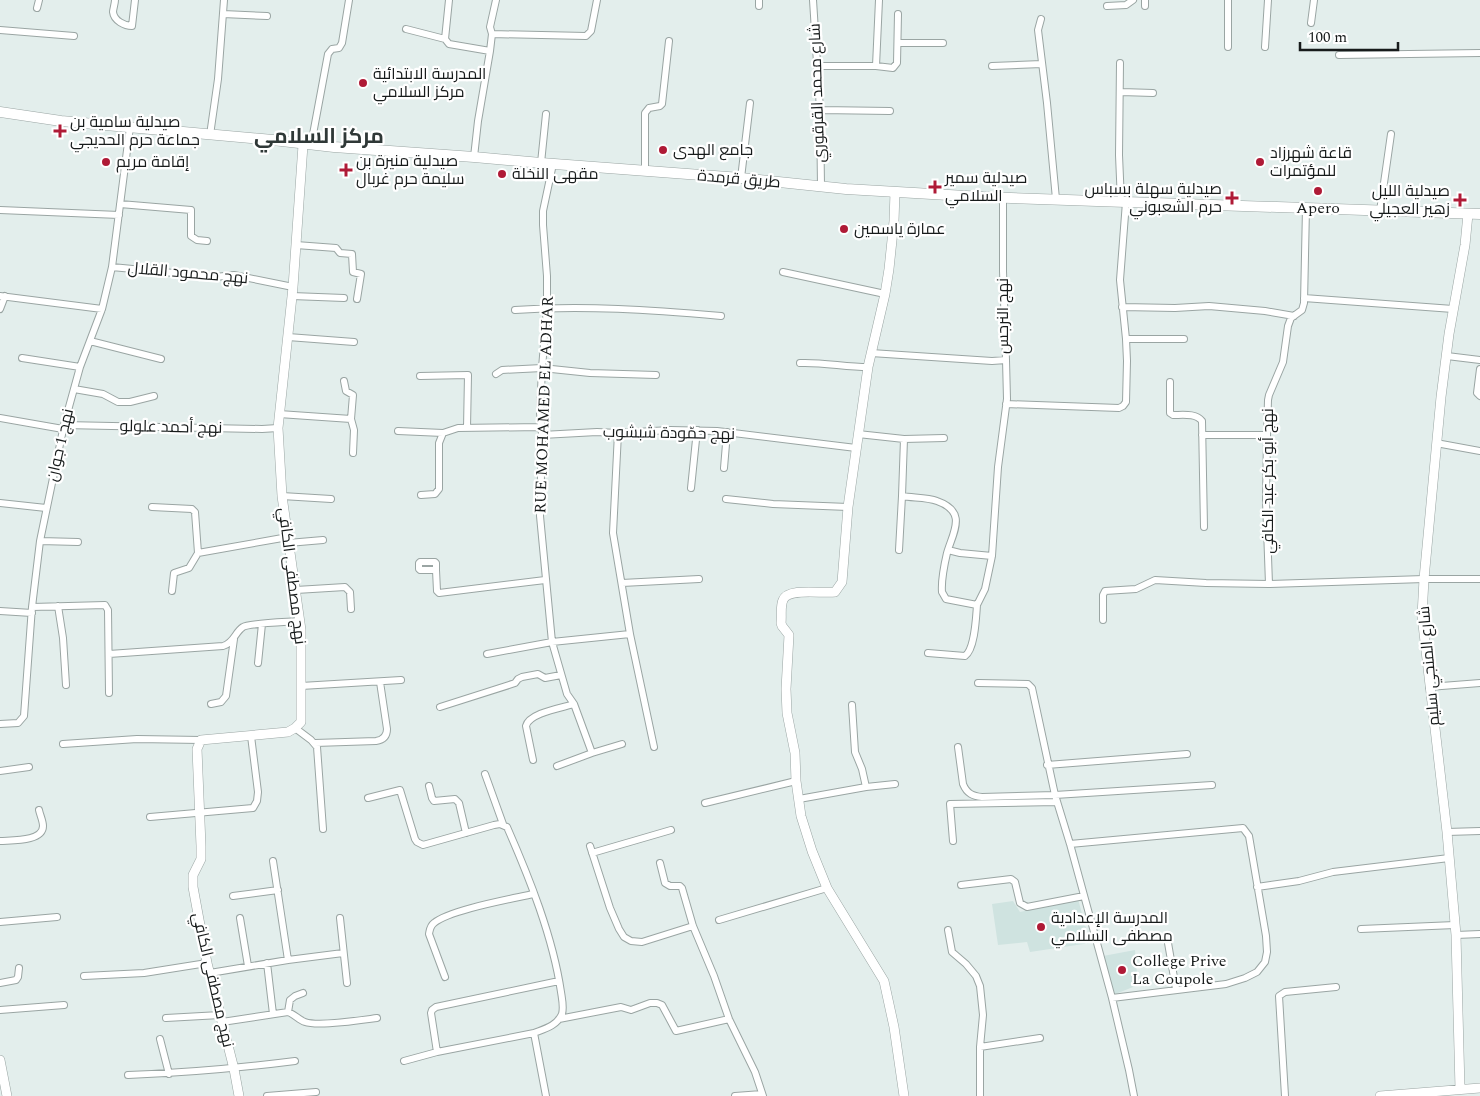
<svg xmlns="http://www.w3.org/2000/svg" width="1480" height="1096" viewBox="0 0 1480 1096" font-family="Spectral,Cairo,serif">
  <rect width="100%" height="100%" fill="#e3eeec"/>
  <path fill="#cfe3e0" d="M1078,899L1090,943L1030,952L1027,942L998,945L992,904L1013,901L1020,912Z
    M1135,950L1138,985L1113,995L1103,956Z"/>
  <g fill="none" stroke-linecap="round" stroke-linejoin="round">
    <g stroke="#9aa5a3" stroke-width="8">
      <path id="street" d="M115,0C115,4 113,9 113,12C114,21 125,26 132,26L135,0
        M813,0L820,110L821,186
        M1228,0V47
        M759,6V0
        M1107,6L1126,5L1133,0
        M1145,6V0
        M37,8L39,0
        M223,14L267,16
        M1041,19L1038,30L1047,103L1056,199
        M1311,23L1314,0
        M406,29L445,39L449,44L490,51
        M0,30L74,36
        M492,34L586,36L591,31L597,0
        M445,39L449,0
        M898,43H943
        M1265,47L1268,0
        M1339,55L1480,53
        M1120,63L1119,155L1121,202
        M817,66H876L879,0
        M876,66L893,68L897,63L898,14
        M992,66L1042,64
        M1121,92L1153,93
        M820,110L890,111
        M210,135L218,79L224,0
        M311,145L328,54L332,49L339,48L342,43L349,0
        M474,157L478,121L490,51L492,34L490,27L496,0
        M541,163L546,114
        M553,164L543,211V225L547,276V308L542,368L540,413L542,435L540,516L552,642L567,694L574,704L592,753L557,766
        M645,171V113L649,108L660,106L662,104L669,41
        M741,178L750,103
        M120,204L191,210V236L197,240L207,241
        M0,210L119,215
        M1380,211L1391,134
        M296,245L336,248L340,253L352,254L353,272L361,274L357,299
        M112,267L215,277L234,275L293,287
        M783,272L885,294
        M0,296L102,309
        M292,296L344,298
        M1304,298L1453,309
        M1122,307L1175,308L1209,306L1265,311L1294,316
        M0,309L5,296
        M515,310C584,305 652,310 721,316
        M288,337L354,342
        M1126,339H1184
        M90,341L161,359
        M871,353L992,361L1006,360L1003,271V198
        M1447,356L1480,360
        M22,358L80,367
        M800,363C823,362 845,367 868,367
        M1480,369L1477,393L1480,396
        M496,374L502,370L542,368L590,373L656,375
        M420,376L468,375L467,428
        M344,381L346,391L353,395L351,419
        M1170,382V413L1173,415C1183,415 1196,413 1202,421L1204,527
        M74,389L103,394L118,402H130L154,396
        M1006,404L1119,408L1123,406L1126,402L1127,361L1126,339L1120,280L1126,202
        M279,414L351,419L354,430L353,453
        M0,418L63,429
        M64,425L262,429L278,428
        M398,431L443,433
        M858,434L904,439L944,438
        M542,435L597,432L618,433L670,430L717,431L856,448
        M1202,435H1267
        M1436,443L1480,451
        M724,468L727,432
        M691,488L697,430
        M421,495L435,494L439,489V443L443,433L458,428L540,427
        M282,496L331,499
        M902,496C913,498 927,497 937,501C968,512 953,532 947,553C944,566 941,580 942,592L946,599L951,600L977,605C976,618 975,649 965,656L928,653
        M726,499L773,504L848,507
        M0,503L46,508
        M152,507L192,509L195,512L198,553L288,537
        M40,541L78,542
        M288,543L323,540
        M899,550L902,496L904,439
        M948,550L960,553L992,556L985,589L977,605
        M992,556L998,467L1007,399L1006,360
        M420,562H435L436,563V570H420L419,569V563Z
        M436,570L437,591L439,593L545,580
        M622,583L699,579
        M1269,584L1266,501L1267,435L1268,400L1269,395L1283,362L1288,326L1291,318L1302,310L1304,303L1306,208
        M296,590L345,587L350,592L351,609
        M172,591L174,573L189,568L198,553
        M58,606L63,638L66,685
        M0,611L32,613
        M1103,620V595L1105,591L1136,589L1155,580L1206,583L1269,584L1424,579H1480
        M630,634L654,747
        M109,654L223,646C234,643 235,632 243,627C249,623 290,622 300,621
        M487,654L552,642L630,634L613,533L618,433
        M258,663L262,624
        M978,683L1028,684L1032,688L1055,795L1070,844L1112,998L1129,1070L1134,1096
        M301,686L401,680
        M1429,687L1480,683
        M109,693L108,610L105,605L32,607L40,541L64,425L80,367L102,309L112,267L130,127
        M211,704L221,702L226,696L234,639
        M852,705L855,752L862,769L866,787
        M440,707L509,685L515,683L518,679L522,677L538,674L545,678L561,675
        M0,724L18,723L24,716L32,607
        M295,728L311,740L317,747L323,829
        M315,743L376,741C383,740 387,736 387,729L380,682
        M63,744L137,739L201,740
        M958,747L963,784C967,794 973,796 982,797L1055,795L1212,785
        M592,753L622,744
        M533,760L526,726C529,713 561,708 574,704
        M1047,765L1187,754
        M0,771L29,767
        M485,774L503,824
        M429,786L432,798L434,801L455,799L459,803L466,833
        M368,798L400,790L415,839L417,842L423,845L494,825L500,824L507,827C529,877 553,937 561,992C562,999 564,1007 562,1014C557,1026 544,1029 534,1033L546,1096
        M799,799L866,787L895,784
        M705,803L796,781
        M150,817L253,808L257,801L258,792L251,736
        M1447,832L1480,831
        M0,841C11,840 43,842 43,826C43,821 40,815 39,810
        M953,841L950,804L1057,802
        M1070,844L1243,828L1249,836L1266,936L1267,952L1265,962L1257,972L1245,978L1226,984L1112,998
        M590,846L610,908L619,929L624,937L631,941L642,942L693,926
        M592,853L671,830
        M273,861L288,960
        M660,863L665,883L670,886H680L682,888L693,926L714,976L729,1019L755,1072L763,1096
        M961,885L1011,879L1015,882L1020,903L1027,907L1084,896
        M1257,887L1299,881L1333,872L1449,858
        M233,896L278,890
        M240,918L248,966
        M340,918L347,983
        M719,920L827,888
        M0,922L57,917
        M1361,929L1455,925
        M948,930L952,952L966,964L976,976L980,986L983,1015L980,1047V1096
        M1456,935L1480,934
        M1168,943L1176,989
        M267,963L273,1014
        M210,973L288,960L343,953
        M84,976L144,973L207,963
        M445,977L429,934C430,929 430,926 434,923C449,910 511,899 533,894
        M0,983L16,980L18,977L19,968
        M0,1010L64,1005
        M288,1012L290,1000L295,996L303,993
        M166,1018L220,1015
        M559,1019L621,1007L631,1010L650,1003H657L662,1005L676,1031L729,1019
        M222,1022L288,1012C294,1014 299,1020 305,1022C319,1027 362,1020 377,1018
        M534,1033L437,1052L431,1013L432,1010L436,1007L559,981
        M160,1039L169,1074
        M980,1047L1040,1038
        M404,1061L437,1052
        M128,1075C184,1073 240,1068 295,1061
        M267,1096L316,1092
        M735,1096L762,1094
        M1285,1096L1279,996L1285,992L1336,987"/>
    </g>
    <g stroke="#9aa5a3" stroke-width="10">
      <path id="secondary" d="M895,192L894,221L889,269L885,294L868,367L848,507L842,582L835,592C823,594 788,587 783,600C780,607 782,616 781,623L782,626L789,635L786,689L787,713L795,753L796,781L801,816L812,851L827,888L884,981L894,1027L904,1096
        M0,1060L7,1096
        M1460,1089L1456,935L1447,832L1422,616L1424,579L1441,397L1449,334L1465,245L1468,214
        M239,1096L234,1069L207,963L193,887V875L201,859V846L197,749L201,740L288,732L295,728L301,722V630L282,496L278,428L293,287L303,145
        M1380,1096L1480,1088"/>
    </g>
    <g stroke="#9aa5a3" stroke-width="11">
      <path id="primary" d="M0,112L61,121L273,140L334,147L474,157L541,163L741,178L846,189L983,197L1480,214"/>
    </g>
    <use href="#street" stroke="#fff" stroke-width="6"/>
    <use href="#secondary" stroke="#fff" stroke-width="9"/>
    <use href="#primary" stroke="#fff" stroke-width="10"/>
  </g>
  <g fill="#af1a36" stroke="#fff" stroke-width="2">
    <circle cx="363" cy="83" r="5"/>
    <path d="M57.5 123.5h5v5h5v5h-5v5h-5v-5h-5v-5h5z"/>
    <circle cx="663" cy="150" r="5"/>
    <circle cx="106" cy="162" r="5"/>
    <circle cx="1260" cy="162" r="5"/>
    <path d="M343.5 162.5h5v5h5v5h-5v5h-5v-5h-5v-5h5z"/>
    <circle cx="502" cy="174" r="5"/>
    <path d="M932.5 179.5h5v5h5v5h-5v5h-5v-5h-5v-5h5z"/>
    <circle cx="1318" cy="191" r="5"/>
    <path d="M1229.5 190.5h5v5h5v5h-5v5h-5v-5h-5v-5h5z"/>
    <path d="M1457.5 192.5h5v5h5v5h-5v5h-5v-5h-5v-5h5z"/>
    <circle cx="844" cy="229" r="5"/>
    <circle cx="1041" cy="927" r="5"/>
    <circle cx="1122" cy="970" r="5"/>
  </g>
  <g text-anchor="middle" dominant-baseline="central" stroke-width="4.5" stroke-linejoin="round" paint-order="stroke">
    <g font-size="16" fill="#171b1b" stroke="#fff" text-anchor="start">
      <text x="373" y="74">المدرسة الابتدائية<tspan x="373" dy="18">مركز السلامي</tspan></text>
      <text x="70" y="122">صيدلية سامية بن<tspan x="70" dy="18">جماعة حرم الحديجي</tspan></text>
      <text x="673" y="150">جامع الهدى</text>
      <text x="1270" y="153">قاعة شهرزاد<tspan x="1270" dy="18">للمؤتمرات</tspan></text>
      <text x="356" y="161">صيدلية منيرة بن<tspan x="356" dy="18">سليمة حرم غربال</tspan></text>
      <text x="116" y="162">إقامة مريم</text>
      <text x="512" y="174">مقهى النخلة</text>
      <text x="945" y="178">صيدلية سمير<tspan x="945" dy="18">السلامي</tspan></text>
      <text x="1222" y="189" text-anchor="end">صيدلية سهلة بسباس<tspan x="1222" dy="18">حرم الشعبوني</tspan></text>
      <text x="1450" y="191" text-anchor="end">صيدلية الليل<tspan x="1450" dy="18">زهير العجيلي</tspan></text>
      <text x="1318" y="208" text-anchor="middle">Apero</text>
      <text x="854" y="229">عمارة ياسمين</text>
      <text x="1051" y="918">المدرسة الإعدادية<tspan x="1051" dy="18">مصطفى السلامي</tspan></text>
      <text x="1132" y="961">College Prive<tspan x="1132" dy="18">La Coupole</tspan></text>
    </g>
    <g font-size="16" fill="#171b1b" stroke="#fff">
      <text transform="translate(817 93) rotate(-92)">شارع محمد القرقوري</text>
      <text transform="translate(739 179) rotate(5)">طريق قرمدة</text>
      <text transform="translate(188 273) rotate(5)">نهج محمود القلال</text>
      <text transform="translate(1003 316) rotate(-90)">نهج النرجس</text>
      <text transform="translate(544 405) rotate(-88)">RUE MOHAMED EL ADHAR</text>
      <text transform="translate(171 427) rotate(1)">نهج أحمد علولو</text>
      <text transform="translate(669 433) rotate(1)">نهج حمّودة شبشوب</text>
      <text transform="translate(60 445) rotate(-77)">نهج 1 جوان</text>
      <text transform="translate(1268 481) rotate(-90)">نهج أبو بكر عبد الكافي</text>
      <text transform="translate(292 576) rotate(83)">نهج مصطفى الكافي</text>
      <text transform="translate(1429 666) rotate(-95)">شارع المنجي سليم</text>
      <text transform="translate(213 980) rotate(77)">نهج مصطفى الكافي</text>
    </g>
    <g font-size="21" font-weight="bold" fill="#2f3837" stroke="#fff">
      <text x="319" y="137">مركز السلامي</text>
    </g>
  </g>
  <path d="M1300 42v8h98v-8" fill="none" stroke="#171b1b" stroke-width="2.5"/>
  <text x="1308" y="42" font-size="15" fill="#171b1b" stroke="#ffffff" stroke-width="4" paint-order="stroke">100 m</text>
</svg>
